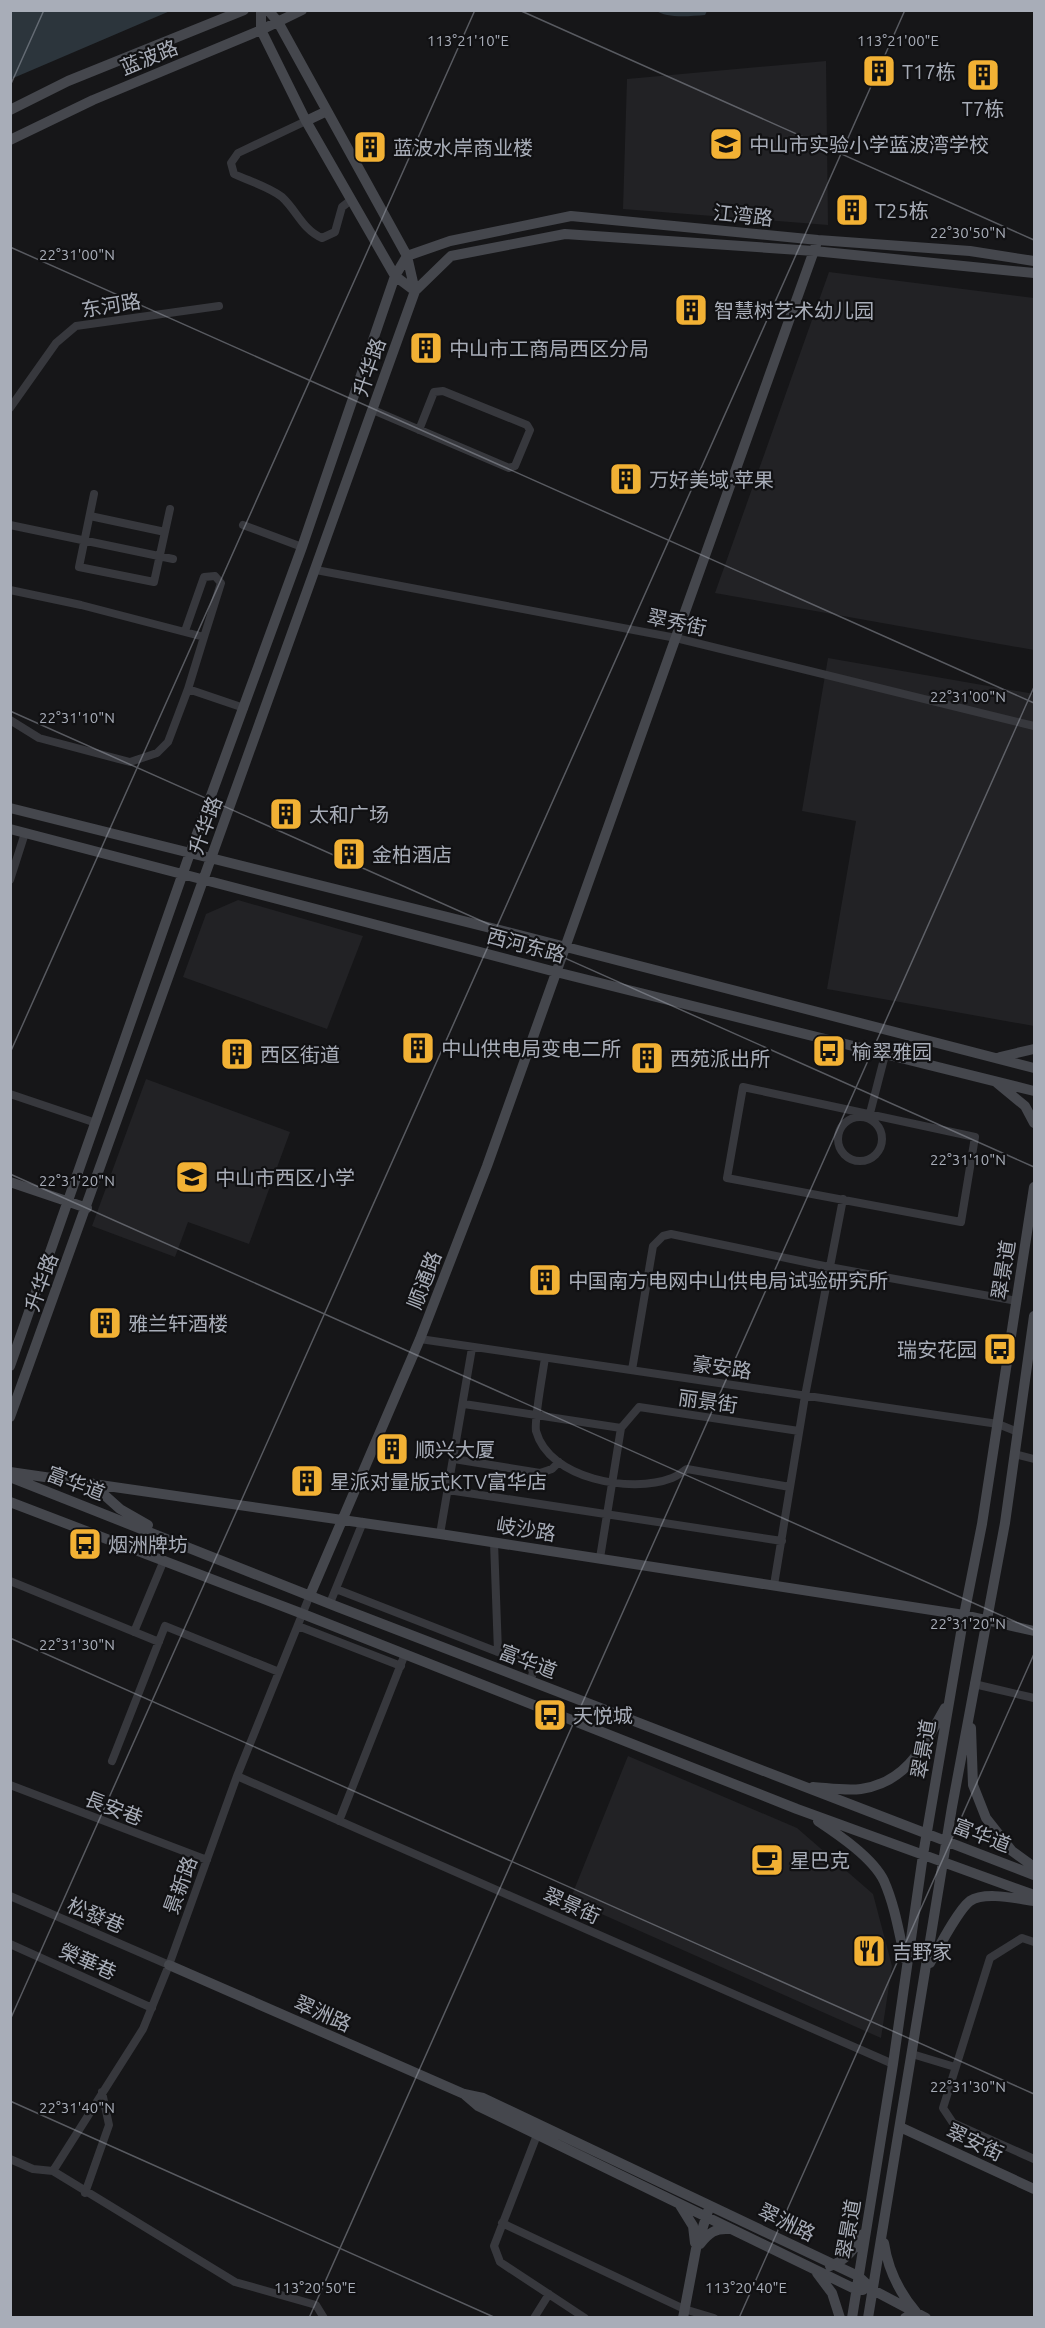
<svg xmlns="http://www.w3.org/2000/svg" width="1045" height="2328" viewBox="0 0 1045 2328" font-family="Ubuntu,'Noto Sans SC',sans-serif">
  <rect width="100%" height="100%" fill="#161618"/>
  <path fill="#222225" d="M826,61L828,225L623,209L627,79Z
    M829,272L1034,298V650L715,593Z
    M828,658L1034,694V1026L827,989L856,821L802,811Z
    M238,900L363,936L327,1029L183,977L206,914Z
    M146,1079L290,1132L249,1244L188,1222L175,1257L92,1226Z
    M628,1756L797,1828L873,1894L892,1966L881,2038L570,1900Z"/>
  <path fill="#2c353c" d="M11,10H170V11L11,79Z
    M655,10H707V11L705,15C690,16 667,19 655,10Z"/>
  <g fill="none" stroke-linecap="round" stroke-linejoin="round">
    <path stroke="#37383d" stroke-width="8" d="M306,121L238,153L231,163L234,174C249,181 269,187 282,197C297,211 303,230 322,238L335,232L342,207L351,200
      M10,408L56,343L76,326L219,306
      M373,410L509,468L515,466L530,430L527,425L443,391L434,392L419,430
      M94,494L79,567L154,582L170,509
      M90,516L165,532
      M10,525L173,559
      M243,525L302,547
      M316,570L676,638L1034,726
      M10,590L81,605L204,637L188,689L168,742L157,753L130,762L39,738L10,720
      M185,631L204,577L215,576L221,583L204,637
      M188,689L244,708
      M10,880L25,833
      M743,1087L975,1137L961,1222L727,1178Z
      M10,1094L96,1123
      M869,1117L885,1055
      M838 1139a22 22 0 1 1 44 0a22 22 0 1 1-44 0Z
      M420,1339L998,1424L1018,1432
      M545,1358C543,1372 534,1420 536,1431C549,1479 631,1494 672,1478C677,1476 682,1472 687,1469L790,1487
      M632,1370L653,1246L663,1236L671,1234L829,1267L1017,1301
      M464,1404L621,1428L639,1407L799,1431
      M1015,1454L1034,1459
      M454,1459L540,1473L552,1469L559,1462
      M448,1490L782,1541
      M440,1534L472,1348
      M494,1542L498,1652
      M600,1558L621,1428
      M10,1581L159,1642
      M774,1585L805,1396L843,1199
      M336,1589L531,1665L533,1673L530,1681
      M330,1603L363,1522
      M298,1626L401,1666
      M134,1632L164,1560
      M974,1684L1034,1698
      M112,1761L165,1626L279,1672
      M237,1776L893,2064
      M10,1785L207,1860
      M339,1821L405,1654
      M10,1896L169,1965
      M1034,1942L1022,1938L990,1958L943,2108L953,2123L1034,2159
      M10,1944L152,2008
      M912,2054L955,2067
      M537,2135L494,2246L500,2262L585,2318
      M10,2159L33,2169L53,2171L235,2282L316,2305L324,2318
      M53,2171L143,2029L169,1965L237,1776L310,1595
      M85,2193L109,2125L102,2092
      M502,2223L684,2309L714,2318
      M534,2318L549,2294"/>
    <path stroke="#45474d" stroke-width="10" d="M261,10V30L306,121L395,276L415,291L407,256L278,22L268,10
      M10,110L68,81L244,10
      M306,121L327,111
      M10,140L93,100L261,30L302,10
      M10,808L539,940L1034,1068
      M10,829L556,972L1034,1091
      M1000,1057L1034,1049
      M997,1083L1025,1106L1034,1123
      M10,1182L87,1208
      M10,1366L190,853L302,547L395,276L407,256L450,241L571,216L818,240L970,251L1034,261
      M10,1417L415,291L451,256L565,234L814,251L1034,273
      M10,1472L440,1534L964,1615L1034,1631
      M10,1477L338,1607L1034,1875
      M91,1483L120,1509L148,1525
      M10,1502L303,1614L797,1809L1034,1895
      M310,1595L420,1339L487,1166L816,245
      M971,1728L973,1785L986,1818L1012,1851L1034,1867
      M813,1787C828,1788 846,1791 861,1789C908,1782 924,1745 945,1708
      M818,1821C839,1835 873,1858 884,1881C895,1906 899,1933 905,1959
      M930,1963C938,1949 958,1910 970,1901C985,1891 1018,1899 1034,1901
      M169,1965L464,2094L483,2098L858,2276L873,2290L926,2318
      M464,2094L478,2106L857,2290H863
      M900,2127L1034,2189
      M680,2205L693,2226L695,2243
      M884,2243C888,2270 899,2292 916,2312L905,2318
      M700,2244C709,2233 715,2228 729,2229
      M830,2266C847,2260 854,2249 863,2234
      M817,2273L832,2293L840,2318
      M683,2318L696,2249L708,2211
      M852,2318L893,2064L923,1855L964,1615L982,1524L1034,1187
      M868,2318L952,1807L1005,1523L1034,1316"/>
  </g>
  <path fill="none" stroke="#a8adb8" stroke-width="1.5" stroke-opacity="0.45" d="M519,10L1034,240M10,86L44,10M10,247L1034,703M10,711L1034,1167M10,1053L475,10M10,1174L1034,1630M10,1638L1034,2094M10,2020L905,10M10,2101L496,2318M309,2318L1034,687M739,2318L1034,1654"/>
  <defs>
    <g id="building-square" transform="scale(1.725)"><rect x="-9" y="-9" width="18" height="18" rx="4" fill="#f2b134" stroke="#111113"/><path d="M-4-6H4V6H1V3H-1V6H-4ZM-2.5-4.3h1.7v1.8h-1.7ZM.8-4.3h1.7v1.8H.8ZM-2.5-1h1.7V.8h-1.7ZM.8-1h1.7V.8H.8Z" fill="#111"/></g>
    <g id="school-square" transform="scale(1.725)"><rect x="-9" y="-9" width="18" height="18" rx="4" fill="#f2b134" stroke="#111113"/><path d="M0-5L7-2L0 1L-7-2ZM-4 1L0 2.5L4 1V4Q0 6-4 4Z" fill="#111"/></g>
    <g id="bus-square" transform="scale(1.725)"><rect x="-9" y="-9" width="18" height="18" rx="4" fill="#f2b134" stroke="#111113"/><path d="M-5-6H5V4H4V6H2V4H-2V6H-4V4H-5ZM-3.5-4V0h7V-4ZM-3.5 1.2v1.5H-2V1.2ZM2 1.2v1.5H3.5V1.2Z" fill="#111"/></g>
    <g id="cafe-square" transform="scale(1.725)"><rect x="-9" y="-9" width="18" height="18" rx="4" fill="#f2b134" stroke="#111113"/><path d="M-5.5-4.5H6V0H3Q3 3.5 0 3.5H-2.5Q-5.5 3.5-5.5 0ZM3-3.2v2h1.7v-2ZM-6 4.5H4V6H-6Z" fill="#111"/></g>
    <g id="restaurant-square" transform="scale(1.725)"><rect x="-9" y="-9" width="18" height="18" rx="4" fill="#f2b134" stroke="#111113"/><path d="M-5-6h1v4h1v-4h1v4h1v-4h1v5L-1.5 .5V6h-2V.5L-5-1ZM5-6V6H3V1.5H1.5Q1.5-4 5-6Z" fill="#111"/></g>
  </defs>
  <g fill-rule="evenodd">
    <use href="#building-square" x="879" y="71"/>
    <use href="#building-square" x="983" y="75"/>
    <use href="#school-square" x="726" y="144"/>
    <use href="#building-square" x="370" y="147"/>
    <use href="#building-square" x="852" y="210"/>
    <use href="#building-square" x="691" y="310"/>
    <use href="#building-square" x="426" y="348"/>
    <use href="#building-square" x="626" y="479"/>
    <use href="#building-square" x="286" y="814"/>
    <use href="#building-square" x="349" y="854"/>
    <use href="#building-square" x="418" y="1048"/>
    <use href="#bus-square" x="829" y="1051"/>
    <use href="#building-square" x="237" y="1054"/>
    <use href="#building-square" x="647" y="1058"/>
    <use href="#school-square" x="192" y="1177"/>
    <use href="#building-square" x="545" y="1280"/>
    <use href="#building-square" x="105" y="1323"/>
    <use href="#bus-square" x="1000" y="1349"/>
    <use href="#building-square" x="392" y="1449"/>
    <use href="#building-square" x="307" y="1481"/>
    <use href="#bus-square" x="85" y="1544"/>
    <use href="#bus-square" x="550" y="1715"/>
    <use href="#cafe-square" x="767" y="1860"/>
    <use href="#restaurant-square" x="869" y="1951"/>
  </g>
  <g text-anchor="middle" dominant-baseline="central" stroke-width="4.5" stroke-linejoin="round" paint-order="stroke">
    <g font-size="20" fill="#a8adb8" stroke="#111113">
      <text transform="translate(149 57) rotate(-22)">蓝波路</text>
      <text transform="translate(743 215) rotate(6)">江湾路</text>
      <text transform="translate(111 305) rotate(-9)">东河路</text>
      <text transform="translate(369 367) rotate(-71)">升华路</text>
      <text transform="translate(677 622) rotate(12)">翠秀街</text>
      <text transform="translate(205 825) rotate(-70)">升华路</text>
      <text transform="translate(526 945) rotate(15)">西河东路</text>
      <text transform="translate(1003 1270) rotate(-81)">翠景道</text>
      <text transform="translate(424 1280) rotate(-69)">顺通路</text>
      <text transform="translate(41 1282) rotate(-70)">升华路</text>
      <text transform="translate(722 1367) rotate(8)">豪安路</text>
      <text transform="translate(708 1401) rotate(8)">丽景街</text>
      <text transform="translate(76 1483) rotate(21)">富华道</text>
      <text transform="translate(526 1529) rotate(9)">岐沙路</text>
      <text transform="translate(528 1661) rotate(21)">富华道</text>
      <text transform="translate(923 1749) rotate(-80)">翠景道</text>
      <text transform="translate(114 1808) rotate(21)">長安巷</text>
      <text transform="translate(982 1835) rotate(21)">富华道</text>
      <text transform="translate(180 1885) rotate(-70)">景新路</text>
      <text transform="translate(572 1905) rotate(24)">翠景街</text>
      <text transform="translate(96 1915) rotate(23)">松發巷</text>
      <text transform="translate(88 1961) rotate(24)">榮華巷</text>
      <text transform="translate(323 2013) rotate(24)">翠洲路</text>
      <text transform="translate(975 2142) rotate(25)">翠安街</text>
      <text transform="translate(787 2222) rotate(26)">翠洲路</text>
      <text transform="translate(848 2229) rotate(-80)">翠景道</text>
    </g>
    <g font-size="20" fill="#a8adb8" stroke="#111113" text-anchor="start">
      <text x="902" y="71">T17栋</text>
      <text x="983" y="108" text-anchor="middle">T7栋</text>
      <text x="749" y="144">中山市实验小学蓝波湾学校</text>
      <text x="393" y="147">蓝波水岸商业楼</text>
      <text x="875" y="210">T25栋</text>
      <text x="714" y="310">智慧树艺术幼儿园</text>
      <text x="449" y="348">中山市工商局西区分局</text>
      <text x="649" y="479">万好美域·苹果</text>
      <text x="309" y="814">太和广场</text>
      <text x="372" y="854">金柏酒店</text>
      <text x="441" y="1048">中山供电局变电二所</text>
      <text x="852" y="1051">榆翠雅园</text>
      <text x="260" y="1054">西区街道</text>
      <text x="670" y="1058">西苑派出所</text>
      <text x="215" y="1177">中山市西区小学</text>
      <text x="568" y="1280">中国南方电网中山供电局试验研究所</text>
      <text x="128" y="1323">雅兰轩酒楼</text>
      <text x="977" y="1349" text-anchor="end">瑞安花园</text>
      <text x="415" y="1449">顺兴大厦</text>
      <text x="330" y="1481">星派对量版式KTV富华店</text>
      <text x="108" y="1544">烟洲牌坊</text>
      <text x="573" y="1715">天悦城</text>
      <text x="790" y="1860">星巴克</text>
      <text x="892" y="1951">吉野家</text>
    </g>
  </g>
  <g font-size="15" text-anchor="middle" fill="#a8adb8" stroke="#111113" stroke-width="4.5" stroke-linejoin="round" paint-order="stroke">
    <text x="468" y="46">113°21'10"E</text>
    <text x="898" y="46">113°21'00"E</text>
    <text x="968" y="238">22°30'50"N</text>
    <text x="77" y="260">22°31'00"N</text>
    <text x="968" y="702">22°31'00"N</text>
    <text x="77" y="723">22°31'10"N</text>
    <text x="968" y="1165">22°31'10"N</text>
    <text x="77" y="1186">22°31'20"N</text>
    <text x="968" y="1629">22°31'20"N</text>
    <text x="77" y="1650">22°31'30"N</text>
    <text x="968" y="2092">22°31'30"N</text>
    <text x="77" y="2113">22°31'40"N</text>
    <text x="315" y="2293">113°20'50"E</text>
    <text x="746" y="2293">113°20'40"E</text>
  </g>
  <rect width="1045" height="2328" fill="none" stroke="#a8adb8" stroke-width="24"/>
</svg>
